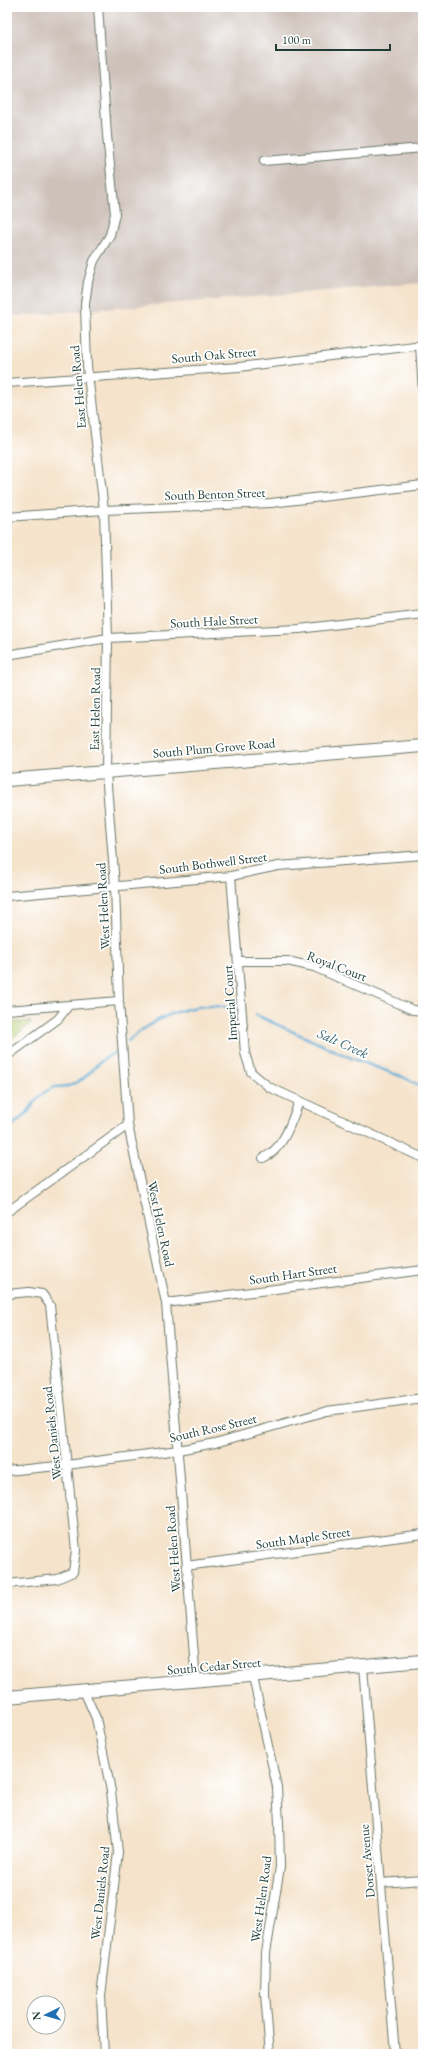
<svg xmlns="http://www.w3.org/2000/svg" width="430" height="2061" viewBox="0 0 430 2061" font-family="'EB Garamond',serif">
  <rect width="100%" height="100%" fill="#fff"/>
  <filter id="ink" filterUnits="userSpaceOnUse"><feTurbulence type="fractalNoise" baseFrequency=".025" numOctaves="2"/><feDisplacementMap in="SourceGraphic" scale="8" xChannelSelector="R" yChannelSelector="G"/><feConvolveMatrix kernelMatrix="1 2 1 2 8 2 1 2 1" color-interpolation-filters="sRGB"/></filter>
  <filter id="wash" filterUnits="userSpaceOnUse"><feTurbulence type="fractalNoise" baseFrequency=".012" numOctaves="4" result="noise"/><feDisplacementMap in="SourceGraphic" scale="16" xChannelSelector="R" yChannelSelector="G"/><feGaussianBlur stdDeviation="0.9" result="paint"/><feColorMatrix in="noise" values="0 0 0 0 0 0 0 0 0 0 0 0 0 0 0 0 0 1.4 0 .05"/><feComposite in="paint" operator="in"/></filter>
  <g filter="url(#wash)">
    <rect width="100%" height="100%" fill="#f5e3cb"/>
    <path fill="#cec1ba" d="M7,7H423V283L7,317Z"/>
    <path fill="#b0c76c" stroke="#688250" d="M30,1021L31,1024L7,1042V1023Z"/>
    <g fill="none" stroke-linecap="round" stroke-linejoin="round">
      <path stroke="#5aa9d4" stroke-width="2.5" d="M256,1015L351,1058L403,1077L423,1087
        M128,1041C157,1015 199,998 237,1010
        M7,1130L27,1113L38,1098L45,1092L55,1087L69,1086L83,1079L101,1061L117,1051"/>
    </g>
  </g>
  <g filter="url(#ink)">
    <g fill="none" stroke-linecap="round" stroke-linejoin="round">
      <g stroke="#6a7769" stroke-width="10">
        <path id="street" d="M98,7L107,135L115,214L110,235L94,261L88,282L85,304L87,366L104,510L108,638L106,772L115,886L119,1001L128,1125L166,1303L196,1681
          M264,161L423,148
          M420,345L423,393
          M7,383L239,367L423,345
          M7,517L104,510L271,503L423,485
          M7,655L108,638L299,629L423,614
          M231,876L245,1053L251,1072L269,1087L423,1158
          M7,896L231,876L278,866L423,855
          M239,961H287L314,967L413,1010L423,1011
          M7,1010L119,1001
          M7,1056L58,1019L69,1005
          M263,1158C284,1149 291,1122 299,1102
          M7,1212L128,1125
          M7,1294L29,1292L42,1294L50,1305L76,1550L73,1572L57,1579L7,1584
          M166,1303L423,1270
          M7,1471L67,1465L178,1450L215,1443L327,1411L423,1398
          M186,1566L423,1534
          M363,1667L395,2054
          M253,1677L277,1787L279,1823L280,1867L266,1953L265,1994L270,2054
          M84,1691L96,1718L111,1791L118,1852L101,1996L104,2054
          M381,1883L423,1880"/>
      </g>
      <g stroke="#6a7769" stroke-width="14">
        <path id="secondary" d="M7,780L423,746
          M7,1697L423,1661"/>
      </g>
      <use href="#street" stroke="#fff" stroke-width="8"/>
      <use href="#secondary" stroke="#fff" stroke-width="12"/>
    </g>
  </g>
  <g text-anchor="middle" dominant-baseline="central" stroke-width="3.5" stroke-linejoin="round" paint-order="stroke">
    <g font-size="13" fill="#1f3d34" stroke="#fff">
      <text transform="translate(214 355) rotate(-5)">South Oak Street</text>
      <text transform="translate(78 387) rotate(-95)">East Helen Road</text>
      <text transform="translate(215 494) rotate(-2)">South Benton Street</text>
      <text transform="translate(214 621) rotate(-3)">South Hale Street</text>
      <text transform="translate(95 709) rotate(-89)">East Helen Road</text>
      <text transform="translate(214 748) rotate(-5)">South Plum Grove Road</text>
      <text transform="translate(213 863) rotate(-7)">South Bothwell Street</text>
      <text transform="translate(103 906) rotate(-93)">West Helen Road</text>
      <text transform="translate(337 966) rotate(21)">Royal Court</text>
      <text transform="translate(230 1003) rotate(-94)">Imperial Court</text>
      <text transform="translate(161 1224) rotate(78)">West Helen Road</text>
      <text transform="translate(293 1274) rotate(-8)">South Hart Street</text>
      <text transform="translate(213 1428) rotate(-13)">South Rose Street</text>
      <text transform="translate(52 1433) rotate(-96)">West Daniels Road</text>
      <text transform="translate(303 1538) rotate(-8)">South Maple Street</text>
      <text transform="translate(173 1549) rotate(-94)">West Helen Road</text>
      <text transform="translate(214 1666) rotate(-5)">South Cedar Street</text>
      <text transform="translate(367 1861) rotate(-95)">Dorset Avenue</text>
      <text transform="translate(100 1893) rotate(-84)">West Daniels Road</text>
      <text transform="translate(261 1899) rotate(-82)">West Helen Road</text>
    </g>
    <g font-size="14" font-style="italic" fill="#34636c" stroke="#fff">
      <text transform="translate(343 1043) rotate(24)">Salt Creek</text>
    </g>
  </g>
  <rect width="430" height="2061" fill="none" stroke="#fff" stroke-width="24"/>
  <g transform="translate(46 2015) rotate(265)"><circle r="19" fill="#ffffff" stroke="#a5b1ae"/>
  <path d="M0-3L7 15L0 10L-7 15Z" fill="#1f6fb2"/>
  <text y="-6" font-size="11" font-weight="bold" text-anchor="middle" fill="#1f3d34">N</text>
  </g>
  <path d="M276 44v6h114v-6" fill="none" stroke="#1f3d34" stroke-width="2"/>
  <text x="282" y="44" font-size="12" fill="#1f3d34" stroke="#ffffff" stroke-width="3" paint-order="stroke">100 m</text>
</svg>
